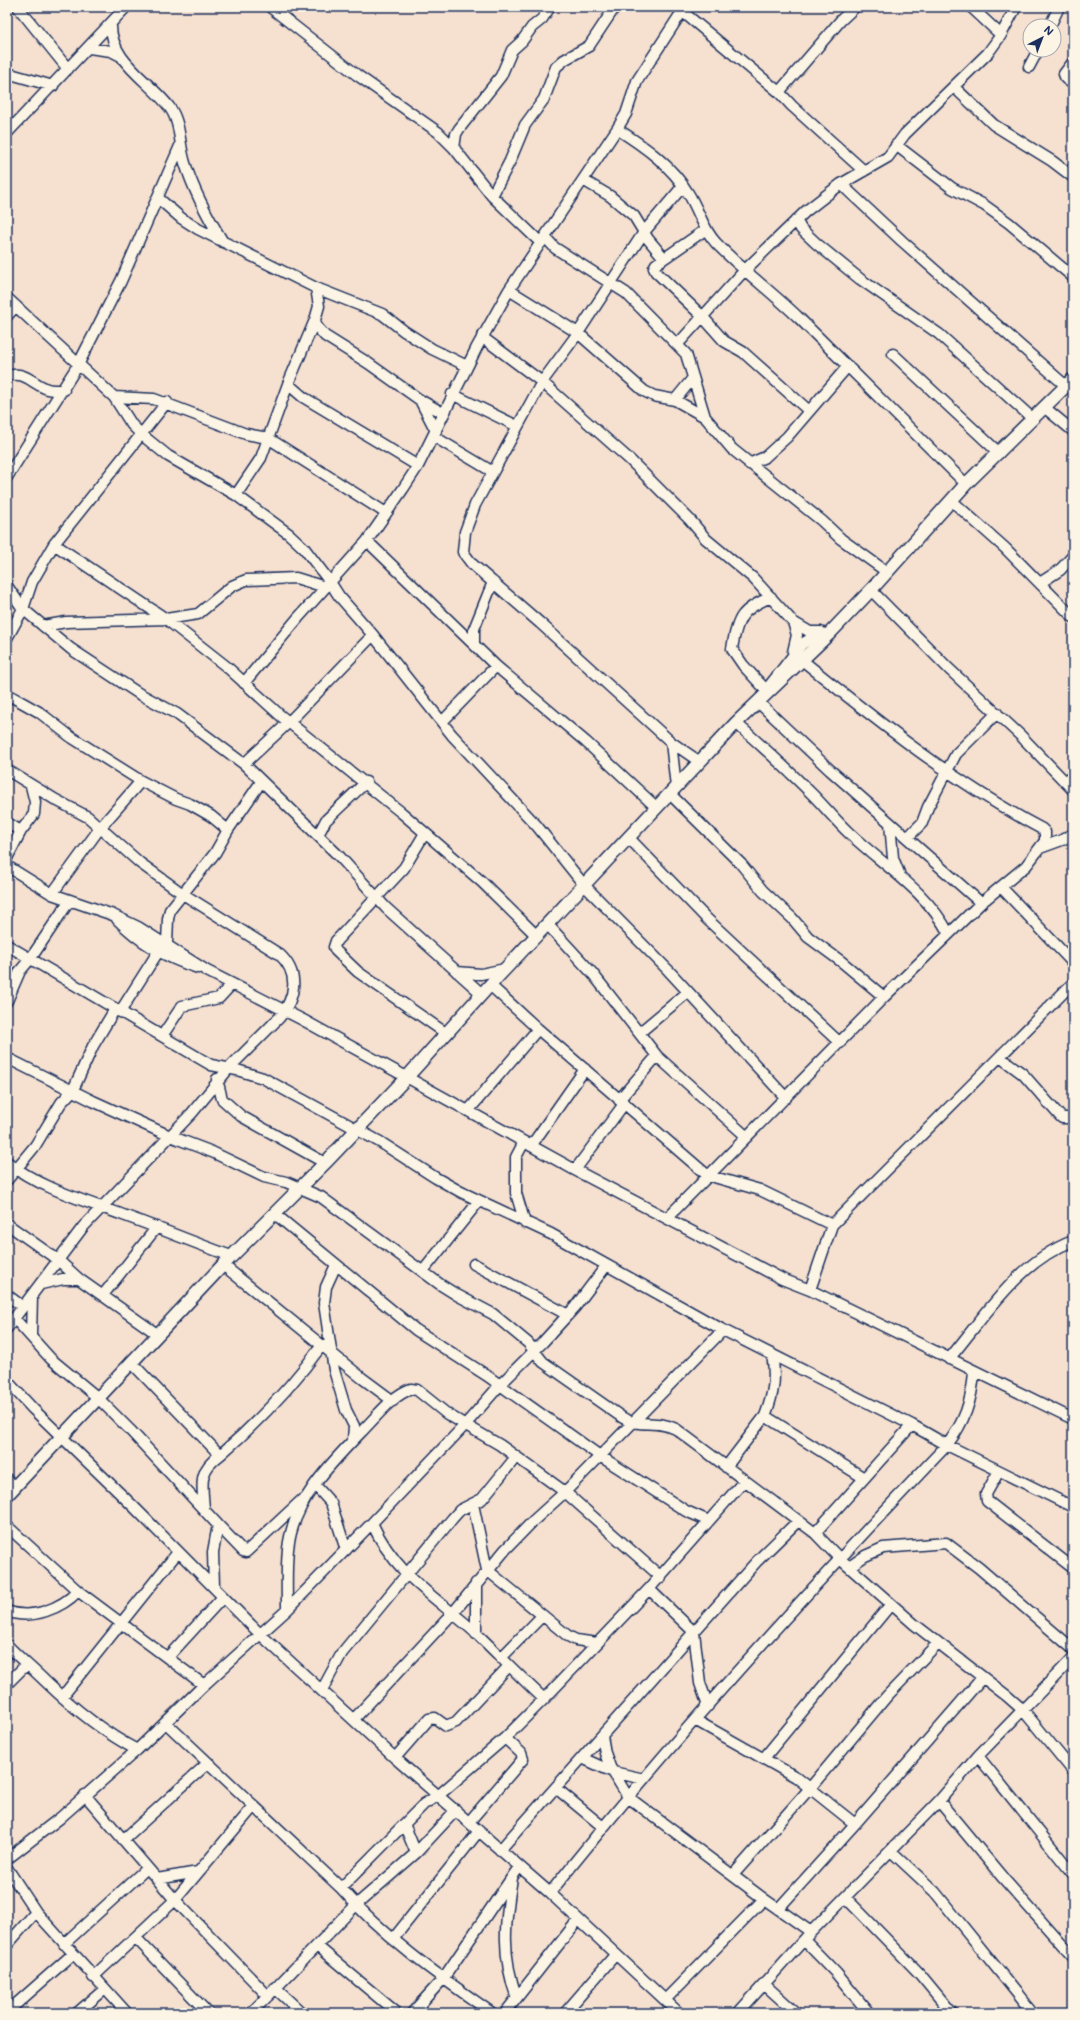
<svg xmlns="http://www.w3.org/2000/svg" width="1080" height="2020" viewBox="0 0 1080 2020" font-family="Mali,sans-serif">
  <rect width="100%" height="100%" fill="#f6e0d0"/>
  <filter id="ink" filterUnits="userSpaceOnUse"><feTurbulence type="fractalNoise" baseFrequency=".025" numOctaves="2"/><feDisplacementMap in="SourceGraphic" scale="8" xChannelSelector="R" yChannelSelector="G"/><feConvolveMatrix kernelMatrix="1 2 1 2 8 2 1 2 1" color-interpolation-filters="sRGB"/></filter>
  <g filter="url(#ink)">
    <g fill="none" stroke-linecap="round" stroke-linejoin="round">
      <g stroke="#1b2f5e" stroke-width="13">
        <path id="minor" d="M18,7L68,69
          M270,7L357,75L438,132L454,148L492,196L541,243
          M677,7L779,92L792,106L864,171
          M971,7L1001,35
          M111,23C109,61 150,81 170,108C181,123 179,145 185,163C194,192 207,216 223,242
          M1050,26L1059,7
          M89,48L111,51L121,56
          M1073,62L1064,74L1066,79L1073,84
          M1029,67L1038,50
          M7,73L53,86
          M954,87L994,125L1052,161L1073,177
          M779,92L841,20L855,7
          M617,129C644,146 672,166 688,193C699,210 702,228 716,243C742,270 772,292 799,318C855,373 910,429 966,484
          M7,133L126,7
          M896,145L952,188L984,205L1009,223L1073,277
          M454,148L456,134L459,129L501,76L512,50L522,41L532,27L542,19L550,7
          M583,180L610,196L634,216L648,239L664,258
          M841,184L902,241L1066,386
          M683,186L644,232L578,333L542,382L475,505L465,532L463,552L472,564L540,623L671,742L700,762
          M492,196L510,161L525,125L544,99L556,67L564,60L589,46L615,7
          M158,198L181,218L198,229L316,288L382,314L404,331L432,349L467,366
          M796,220L801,229L817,244L860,279L939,334L1033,419
          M705,230L656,264L654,268L656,272L702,316L724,341L743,352L808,410
          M545,237L555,248L626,293L686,354L705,417L732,449L822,521L841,539L887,572
          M509,290L578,333L644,391L654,396L675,400L705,417
          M7,298L114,397L132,425L142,435L168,456L236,495L289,534L304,548L330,582L339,596L373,635L452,735L537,826L584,885L668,970L786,1098
          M7,316L16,306
          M315,320L317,327L325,336L368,363L420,400L443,413
          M482,337L542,382L629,459L690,520L706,539L753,578L793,622L810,632H820
          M677,345L744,271L806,211L841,184L888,157L905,134L988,53L1001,35L1016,7
          M893,354L999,453
          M7,376C25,371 29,381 45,388C51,391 57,390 64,390
          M288,384L303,397L418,466
          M452,394L517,426
          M114,397L154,399L246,434L268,438L386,513
          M420,400L436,431
          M675,400L693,378
          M1044,407L1073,431
          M433,436L493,472
          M749,464L765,457L787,437L848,366
          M7,477L78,365L121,281L180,146
          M236,495L261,458L288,384L315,320L319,306L316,288
          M951,500L1005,548L1073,617
          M367,541L496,666L586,742L657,808
          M54,544L166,619L227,667L281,716L402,813L482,882L537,936
          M1040,583L1060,570L1073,556
          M7,586L23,609L71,649L138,693L177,714L244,764L340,857L386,908L482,994
          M871,590L949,669L1021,736L1073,790
          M43,626L66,622L166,619L198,614L232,586L246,580L296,578L325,587
          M7,638L23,609L32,582L54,544L167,402
          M474,644V629L493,582
          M793,652L797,635L793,622
          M244,683L298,618L367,541L403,489L418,466L477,347L509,290L617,129L626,114L637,81L685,7
          M770,685L802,644L821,632
          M766,690L743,665L732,649C737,617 742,609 771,597
          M7,694L39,712L71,737L141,781L176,799L190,804L211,816L228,830
          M758,702L830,770L981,903
          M442,722L496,666
          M736,723C762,746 787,769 812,794C825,807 836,821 849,833C884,866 926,890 949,934
          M671,742L676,787
          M244,764L289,722L373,635
          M7,770L56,800L88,817L140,863L183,894L279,954C300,973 296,998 279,1018L229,1068L192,1113L83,1227L7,1328
          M670,794L741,864L763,891L792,918L808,937L842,962L884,997
          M7,823L21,831
          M890,823L893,858L899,873
          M425,833L404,868L336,941L334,947L336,951L358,972L447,1034
          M318,835L326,820L366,782
          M629,838L708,920L840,1043
          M907,838L922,823L928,807L956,754L997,713
          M1040,848L1062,840L1073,834
          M7,858L21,831L34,814L35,802L31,786
          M7,866L52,894L113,915L138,927L207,971L303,1020L575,1170L782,1279L810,1290L1073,1419
          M1001,887L1073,963
          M52,894L100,828L141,781
          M117,919C140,943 166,958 198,968
          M548,925L593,974L657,1056L619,1100
          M167,943L168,919L170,910L215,853L228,830L261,782
          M7,945L211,1065L237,1070L263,1078L380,1142L436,1178L461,1192L551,1234L723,1330L912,1425L947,1445L1073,1507
          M457,972L481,974L505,969
          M490,985L538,1029L707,1175L760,1190L832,1225L810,1290
          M7,1001L20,971L31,958L70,900
          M120,1012L158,952
          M639,1033L688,992
          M162,1036L182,1006L219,998L232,984
          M657,1056L747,1137
          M1000,1057L1023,1074L1059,1115L1062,1118H1073
          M7,1058L93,1101L170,1136L212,1152L264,1177L286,1182L321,1197L441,1285L457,1295L493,1314L528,1343L543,1362L623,1418C640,1428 656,1419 676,1429L815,1533L839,1558L914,1624L1007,1696L1023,1710L1073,1771
          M217,1079L222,1099L241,1116L325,1163
          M468,1111L538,1029
          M524,1142L516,1157V1193L525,1223
          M531,1146L585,1069
          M7,1162C42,1189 83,1200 123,1215C159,1228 195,1243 231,1256
          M575,1170L624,1104
          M7,1180L35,1146L61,1103L73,1090L93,1046L115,1009
          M275,1214L416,1330L486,1375L600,1456L686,1511L709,1521
          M667,1218L884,997L981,903L1026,866L1045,841V832L1042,829C955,783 878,722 802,660
          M7,1224L58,1260L79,1279L157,1334
          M832,1225L1073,983
          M474,1264L568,1315
          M223,1265L362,1378L393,1401
          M336,1265L326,1287L324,1303L334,1370L346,1410L354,1426L353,1440
          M423,1271L479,1201
          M41,1284L63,1279H79
          M7,1295L23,1307
          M103,1295L157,1227
          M14,1318L51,1359L97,1397L130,1430L218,1525L213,1552L214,1587
          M31,1336L32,1296
          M949,1359C985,1316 1019,1261 1073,1241
          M131,1362L220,1455C258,1422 293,1385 322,1345
          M7,1381L33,1409L134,1507L260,1634L395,1758L550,1893L679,2013
          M765,1416L864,1478
          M726,1467L765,1416C774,1393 776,1378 772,1354
          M999,1471L986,1494L987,1501L1073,1568
          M7,1479L14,1487
          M315,1485L331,1503L346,1550
          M473,1504L487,1570L568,1636L576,1640L597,1643
          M204,1508C202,1483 198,1471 220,1455
          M372,1523C396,1576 435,1596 476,1633C499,1655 521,1678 544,1699
          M218,1525L243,1551L246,1552L303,1499
          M7,1526L78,1591L204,1685
          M815,1533L912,1425
          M849,1567L865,1556L883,1548L946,1543L979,1568L1073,1649
          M649,1589L694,1632L700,1683L708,1706
          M287,1610C287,1590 286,1569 288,1549C293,1500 332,1462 365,1428C378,1415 393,1395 411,1389L417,1390L447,1414L500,1445L565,1492L661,1577
          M7,1611C31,1621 62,1608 78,1591
          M476,1634V1583
          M7,1645C19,1658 32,1668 45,1681C72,1707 103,1732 137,1750
          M168,1657L223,1597
          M501,1658L542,1616
          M7,1684L26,1665
          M322,1690L342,1653L452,1519L460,1510L482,1499L516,1457
          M62,1697L178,1552
          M354,1719L453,1613L505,1550L533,1521L565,1492L723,1330
          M695,1720L796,1777L855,1824
          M166,1723L341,1888C384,1938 439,1976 492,2013
          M602,1736L605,1753L610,1767L628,1797L764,1899L811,1932
          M978,1756L1073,1874
          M395,1758L429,1719L435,1718L446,1726L456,1722L509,1666
          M582,1758L613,1772L644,1779
          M764,1758L891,1604
          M556,1788L603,1827
          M85,1795L175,1900L268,1996L356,1905L416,1853L456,1810
          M939,1801L1003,1878L1073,1957
          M469,1822L523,1759L521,1753L505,1738
          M404,1824L416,1853
          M123,1840L208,1763
          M500,1850L757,1561L798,1521
          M891,1851L935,1892L1033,2013
          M7,1859L60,1818L137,1750L204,1685L287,1610L372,1523L465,1425L499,1386L543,1342L575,1307L606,1266
          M7,1868L36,1912L127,2013
          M733,1875L811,1787L887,1696L938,1643
          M512,1878C505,1922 501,1955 517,1998
          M157,1879L198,1872
          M341,1888L424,1804L439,1795L505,1738L544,1699L649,1589L744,1481
          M550,1893C674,1737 809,1590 947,1445C964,1423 972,1401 974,1372
          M846,1898L919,1973L952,2013
          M778,1909L855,1824L982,1678
          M136,1938L208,2013
          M394,1938L479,1831
          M804,1940L836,1973L869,2013
          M64,1944L147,1868
          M7,1945L36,1912
          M317,1946L397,2013
          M93,1977L175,1900L254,1806
          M764,1984L796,2013
          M275,1988L302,2013
          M665,2000L764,1899
          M7,2012L73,1954
          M77,2013L105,1989
          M251,2013L268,1996
          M412,2013L443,1979L519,1867
          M505,2013L578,1920
          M565,2013L615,1955
          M738,2013L811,1932L939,1801L978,1756L1073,1658"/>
      </g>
      <g stroke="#1b2f5e" stroke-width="15">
        <path id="tertiary" d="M7,1495L223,1265L325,1163L408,1076L490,985L736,723L829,634L871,590L966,484L1073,379"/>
      </g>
      <use href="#minor" stroke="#fcf5e5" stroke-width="10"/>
      <use href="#tertiary" stroke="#fcf5e5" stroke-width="12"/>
    </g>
  </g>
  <rect width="1080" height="2020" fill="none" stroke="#fcf5e5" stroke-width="24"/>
  <rect x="12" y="12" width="1056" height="1996" fill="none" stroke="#1b2f5e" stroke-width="1.5" filter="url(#ink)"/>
  <g transform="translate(1042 38) rotate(42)"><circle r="19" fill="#fcf5e5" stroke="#a2a6af"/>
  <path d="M0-3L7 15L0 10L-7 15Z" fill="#1b2f5e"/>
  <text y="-6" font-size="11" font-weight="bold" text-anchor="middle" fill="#1b2f5e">N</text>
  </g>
</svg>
